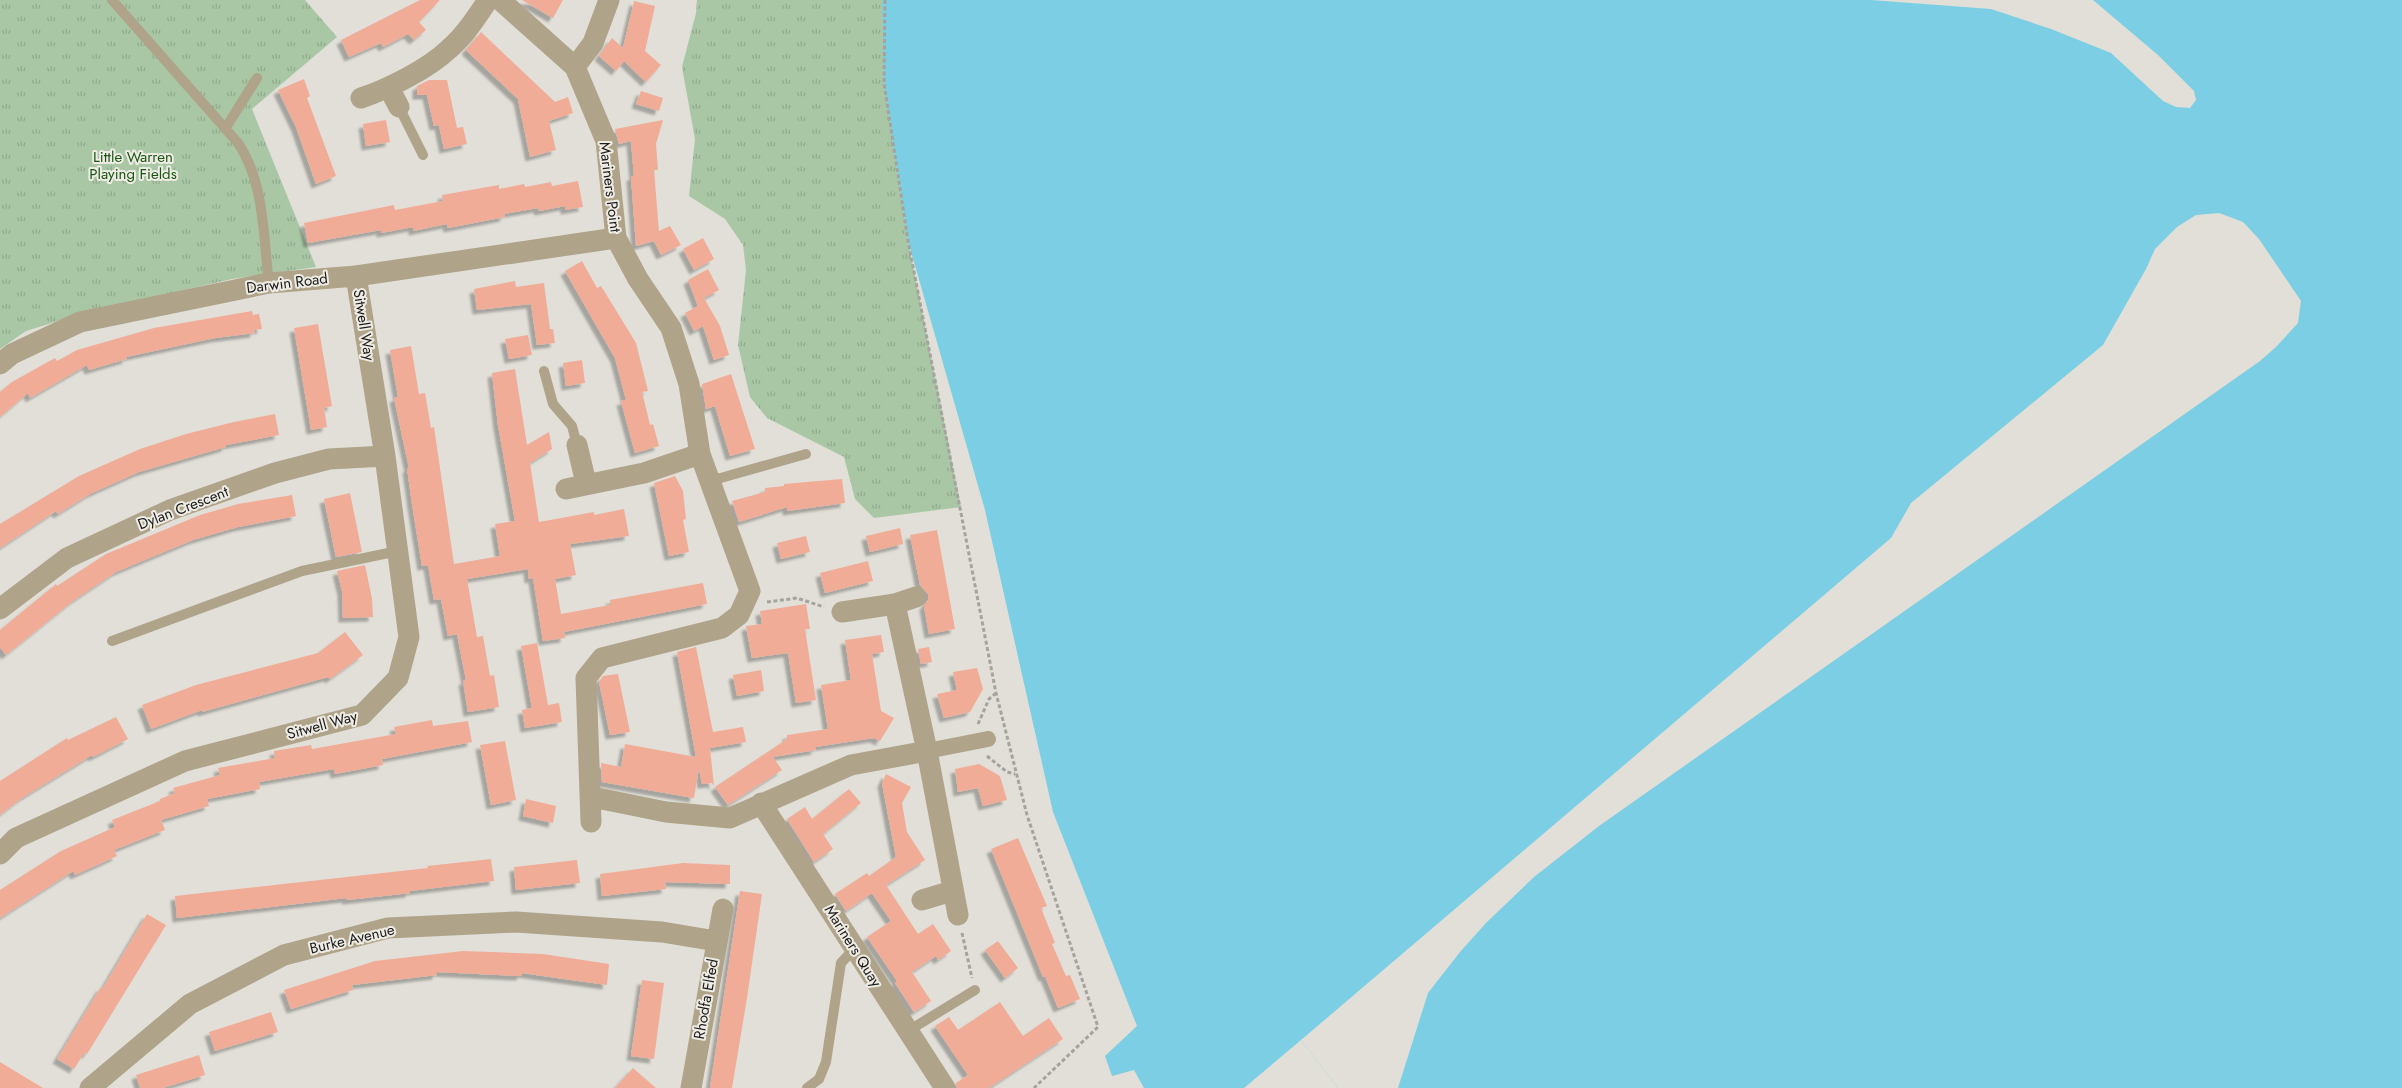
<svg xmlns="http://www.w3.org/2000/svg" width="2402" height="1088" viewBox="0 0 2402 1088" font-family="Jost,sans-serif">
  <defs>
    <pattern id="grass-tufts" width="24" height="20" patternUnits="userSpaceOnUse" patternTransform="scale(1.25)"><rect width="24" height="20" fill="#a9c7a5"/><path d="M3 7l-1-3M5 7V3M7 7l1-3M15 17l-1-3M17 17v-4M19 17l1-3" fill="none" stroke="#91aa8d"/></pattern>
    <filter id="shadow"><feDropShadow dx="-4.5" dy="4.5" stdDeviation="1" flood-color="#0004"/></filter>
  </defs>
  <rect width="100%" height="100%" fill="#e1dfd8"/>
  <path fill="url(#grass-tufts)" d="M0,0H305L337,37L252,109L316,267L232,279L84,313L26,331L0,349Z
    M697,0H885L884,83L908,241L961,507L874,518L855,499L844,457L767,418L750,397L738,345L746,270L743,245L725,219L689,196L695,139L682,67L696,13Z"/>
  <path fill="#7bcee3" d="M882,0H2402V1088H1338L1301,1040L1244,1088H1144L1134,1070L1112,1076L1105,1056L1137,1026L1053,812L985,510L908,241L884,83Z"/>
  <path fill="#e1dfd8" d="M1871,0H2093L2158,55L2194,91L2196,100L2190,108L2176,107L2163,101L2111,53L2051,29L1991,9Z
    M2219,213L2243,222L2259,239L2301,301L2298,323L2276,347L2260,361L1599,826L1534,877L1486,923L1460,952L1428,993L1398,1088H1338L1301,1040L1891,538L1911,503L2103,345L2146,269L2155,249L2177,227L2196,215Z"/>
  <path fill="#f1ac98" filter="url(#shadow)" d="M420,0H440L419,22L426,30L414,40L408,34L383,47L381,43L349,57L341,40Z
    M522,0H563L553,18Z
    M634,1L655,6L645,51L661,65L646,82L624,61L616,71L599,56L612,38L623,48Z
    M481,32L555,102L568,97L573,113L549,121L556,150L530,157L518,99L466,50Z
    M304,79L310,96L307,98L336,176L316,184L296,127L278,90Z
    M429,80H447L457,128L463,127L467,144L444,149L439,125L434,126L427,95H417V86Z
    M641,91L663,98L659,111L636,104Z
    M386,120L390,142L366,146L363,124Z
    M663,120L656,144L658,170H654L659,231L670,226L681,245L661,255L654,241L636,246L631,176H634L631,141L619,144L615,129Z
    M578,181L583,207L565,210V206L539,211L538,208L504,214L505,217L448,228L447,224L413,231V227L381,233V230L308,243L304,223L394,205L395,210L443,201L442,195L499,185V189L524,184L525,187L551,182L552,186Z
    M703,238L714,259L694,270L683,249Z
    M582,261L597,288L601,286L636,343L648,391L642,392L650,425L653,424L659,446L635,453L621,401L626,400L615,358L565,271Z
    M708,269L719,290L704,298L720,326L729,355L714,360L703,326L694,331L685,313L698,306L688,280Z
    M515,281L516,287L544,283L550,329H553L555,343L537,345L531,304L477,310L474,289Z
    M252,311L253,315L259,314L262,329L254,330L255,333L215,338L126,357L127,359L89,370L87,365L30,398L28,393L0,417V392L12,382L55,358L57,361L77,350L154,328Z
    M318,324L332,406L324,408L327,427L311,430L294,328Z
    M528,335L532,355L509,359L505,339Z
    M411,346L419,394L425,393L431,428L434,427L454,564L500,556L495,524L515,521L498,425L492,373L515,369L527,445L549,432L552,449L530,463L539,522L594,512V515L624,509L629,536L570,544L576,575L555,579L561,614L610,605V600L703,583L707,604L564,632L565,638L543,641L533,578L529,579L528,569L467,579L477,637L483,636L490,676L494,675L499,707L468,712L463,681L466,680L457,634L448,636L441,599L434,600L428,565L422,566L412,504L407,468H409L394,398L398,397L390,350Z
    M582,360L585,383L566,386L563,363Z
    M731,374L755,449L730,456L715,406L706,409L702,384Z
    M275,414L279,435L226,445V447L139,472L90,494L58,514L56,511L0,548V524L79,476L140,449L186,434L234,422Z
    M675,476L683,491L686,519L683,520L689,552L669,556L654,483Z
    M842,479L845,503L787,511V507L739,522L732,501L765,492V488L784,486V484Z
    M350,493L362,552L336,557L324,499Z
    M292,495L296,516L238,527L193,540L116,572L73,601L6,655L0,647V630L56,584L57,586L106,554L200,515L238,504Z
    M900,528L903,544L870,552L866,536Z
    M937,530L955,629L929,634L924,606L928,600V594L920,585L910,535Z
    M806,536L810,552L781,559L777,543Z
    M868,561L873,581L825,593L820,573Z
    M365,565L372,599L373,617L343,618L342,591L337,571Z
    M806,604L810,629H805L816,700L796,703L788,653L752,658L746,626L762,624L760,611Z
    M345,632L363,655L330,679L328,677L202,712V710L151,729L142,705L196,685L318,653Z
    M881,635L884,652L872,654L881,711L894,718L880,741L874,738L815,747L816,750L773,757L782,770L728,805L715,787L787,739V735L828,729L821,685L851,680L845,640Z
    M537,643L548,705L559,703L562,722L525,728L522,710L532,708L521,646Z
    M696,647L713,732L743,727L746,742L710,748L714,786L712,783L702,784L699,768L694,798L602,782L601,763L621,767L625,744L696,757L677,652Z
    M929,647L932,662L921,664L918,649Z
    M977,668L983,689L970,712L944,718L937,694L957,690L953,672Z
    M761,670L764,691L737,696L733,675Z
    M618,674L630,732L610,735L599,682L603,676Z
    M116,717L128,739L93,757L92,755L22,798L0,815V781L67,738L68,740Z
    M432,720L433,726L468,721L472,742L382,759L383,765L335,774L334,769L259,782L260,789L207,799L209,806L161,820L165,830L114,850L117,856L75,875L73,871L0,918V890L61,851L115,827L112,820L160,801V799L175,793L173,788L220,775L218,768L275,758L274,751L311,745L312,749L396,734L394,727Z
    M505,741L516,800L491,805L480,745Z
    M979,764L1000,776L1007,800L983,806L978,788L958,792L955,769Z
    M886,774L911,787L902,803L907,832L925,860L886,885L918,934L933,924L951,951L938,960L936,956L912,972L931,1001L914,1012L895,983L897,981L867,937L891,921L872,893L846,911L835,894L867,873L869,876L896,857L882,783Z
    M849,789L861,803L823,834L833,849L814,862L787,819L805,807L812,819Z
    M526,799L556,806L553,823L523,816Z
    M1018,838L1047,906L1041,908L1055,943L1052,944L1066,976L1070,975L1080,999L1058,1008L1045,976L1043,977L991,849Z
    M491,859L494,881L410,891V893L347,900L346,898L177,918L175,896L428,868L427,866Z
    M577,860L580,883L516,890L514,867Z
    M683,863L730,865V884L665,882L666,889L602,896L600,874Z
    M740,891L762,894L747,998L732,1088H710Z
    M147,914L166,925L87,1054L84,1053L74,1069L57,1059L101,987L103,988Z
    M998,941L1018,968L1005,978L985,950Z
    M463,951L543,954L609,964L607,985L522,973L521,976L437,972V975L352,985L353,990L291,1009L284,990L375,961Z
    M642,980L664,983L654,1059L631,1056Z
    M1000,1002L1023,1036L1049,1018L1063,1039L989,1088H957L956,1083L968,1075L935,1026L949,1017L958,1030Z
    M271,1012L278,1032L215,1051L209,1032Z
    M199,1055L205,1075L163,1088H140L136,1075Z
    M0,1062L43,1088H0Z
    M633,1068L656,1088H615Z"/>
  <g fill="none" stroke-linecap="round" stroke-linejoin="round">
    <path stroke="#a5a39d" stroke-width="3" stroke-dasharray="4 2.5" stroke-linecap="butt" d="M885,0L884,83L908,241L996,693L1027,815L1098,1027L1034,1088
      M767,602L797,598L824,607
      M978,724L989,699L996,693
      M987,756L1007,772L1015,774
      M962,933L972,978"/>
    <path stroke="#afa389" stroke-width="10" d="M112,0L238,143C265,183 263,237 269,283
      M399,107L423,155
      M225,129L257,78
      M544,371L553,404L572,426L577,445
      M710,481L806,454
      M112,641L302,571L398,551
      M908,1031L975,990
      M807,1088L819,1079L826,1062L841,963L854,949"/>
    <path stroke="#afa389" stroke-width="16" d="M927,751L988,739"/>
    <path stroke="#afa389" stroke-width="21" d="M500,0L575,67L606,141L616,238L638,279L671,328L689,384L700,454L750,591L739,615L722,628L602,658L586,678L591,822
      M575,67L593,43L609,0
      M389,88L399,107
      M361,98C388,89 428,69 449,49C465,35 476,18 488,0
      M0,364L12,354L80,322L269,283L356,276L616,238
      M577,445L586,483
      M566,489L644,473L700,454
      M895,604L927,751L958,915
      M0,609L67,558L170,510L275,473L329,459L385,456
      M842,612L895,604L916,597
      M592,797L666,812L730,818L851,765L927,751
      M761,803L945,1088
      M0,854L16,838L185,761L362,715L398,678L409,637L385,456L356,276
      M922,900L952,891
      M90,1088L190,1004L284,955L388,928L516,922L662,932L716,941
      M691,1088L723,909"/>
  </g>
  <g text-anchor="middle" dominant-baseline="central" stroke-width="4" stroke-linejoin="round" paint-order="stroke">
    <g font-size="15" fill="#195511" stroke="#eeece5">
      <text x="133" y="157">Little Warren<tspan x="133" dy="17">Playing Fields</tspan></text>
    </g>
    <g font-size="15" fill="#1b1a18" stroke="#eeece5">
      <text transform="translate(610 187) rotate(83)">Mariners Point</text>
      <text transform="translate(287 283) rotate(-7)">Darwin Road</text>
      <text transform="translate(364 325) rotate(81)">Sitwell Way</text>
      <text transform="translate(183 508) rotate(-21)">Dylan Crescent</text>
      <text transform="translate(322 725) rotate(-15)">Sitwell Way</text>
      <text transform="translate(352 939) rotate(-13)">Burke Avenue</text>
      <text transform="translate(853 946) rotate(58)">Mariners Quay</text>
      <text transform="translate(706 999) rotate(-80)">Rhodfa Elfed</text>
    </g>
  </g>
</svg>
